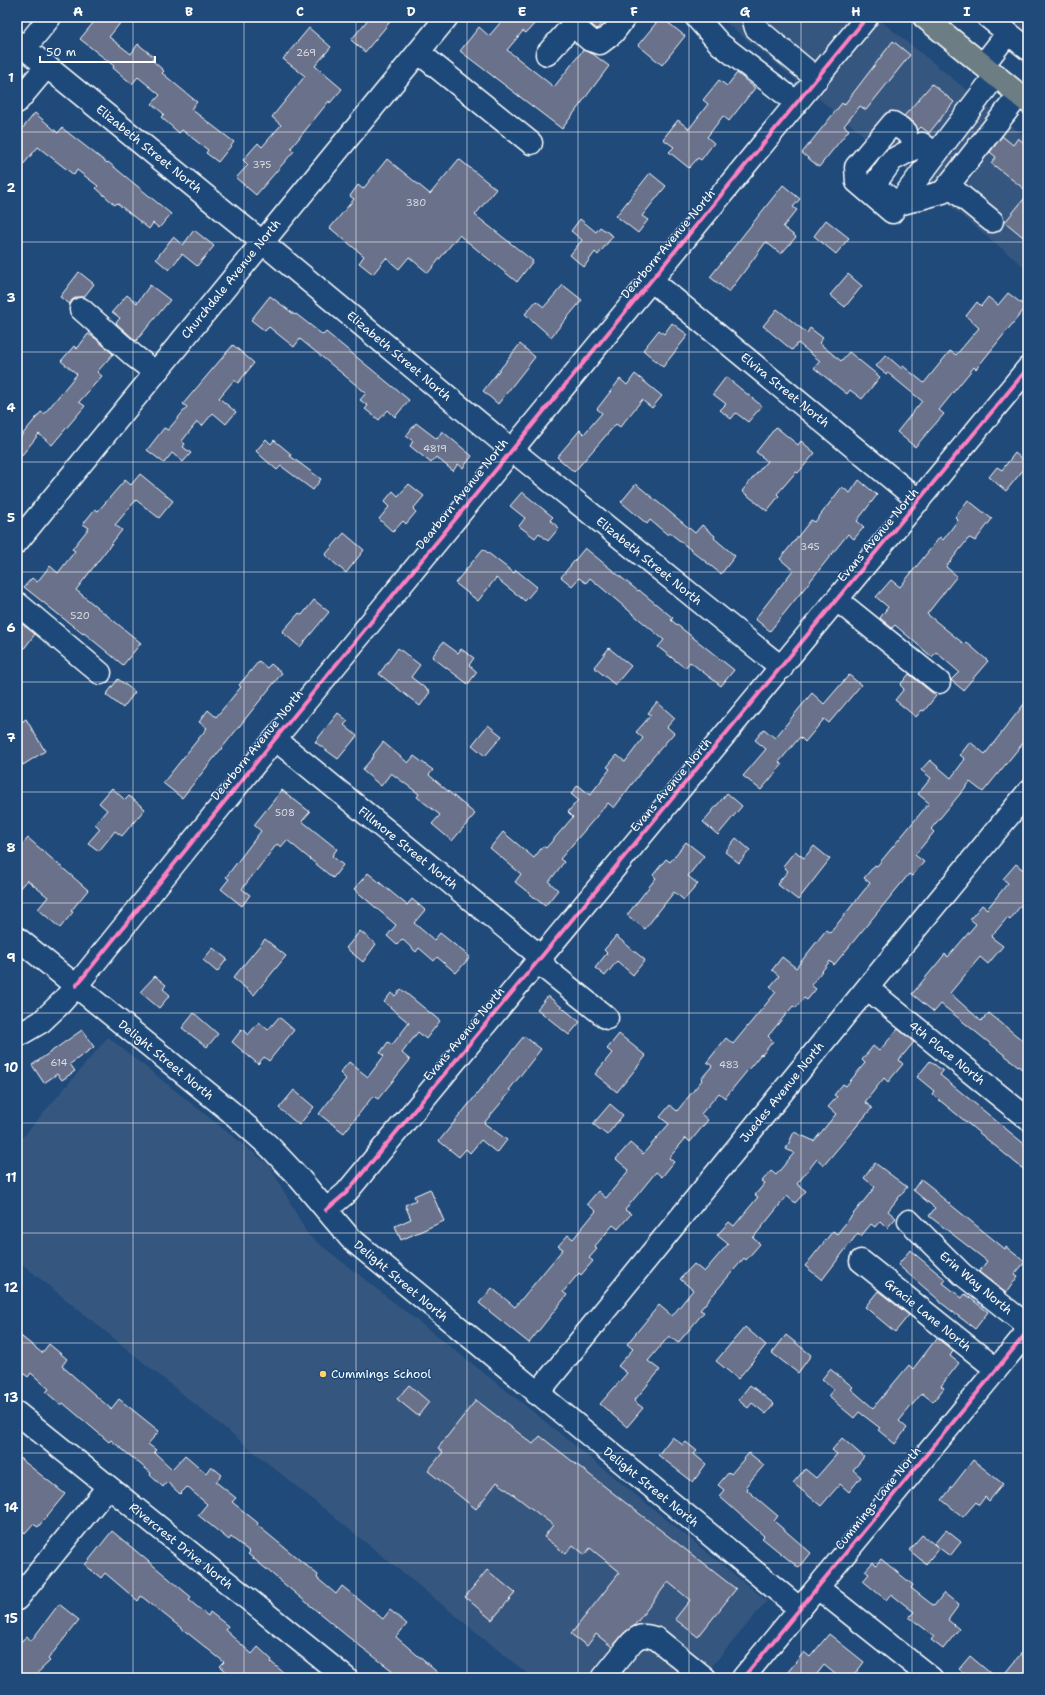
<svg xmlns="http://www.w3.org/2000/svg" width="1045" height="1695" viewBox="0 0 1045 1695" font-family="'Shantell Sans',sans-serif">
  <rect width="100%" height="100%" fill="#1f4a7a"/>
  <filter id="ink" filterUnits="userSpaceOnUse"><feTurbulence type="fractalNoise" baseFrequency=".025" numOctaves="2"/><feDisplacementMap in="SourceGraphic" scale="8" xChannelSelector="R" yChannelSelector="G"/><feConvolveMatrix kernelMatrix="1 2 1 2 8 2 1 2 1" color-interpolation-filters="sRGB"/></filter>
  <g filter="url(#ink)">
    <path fill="#35567f" d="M719,17H876L1028,139V270Z
      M967,17H1028V66L994,38Z
      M108,1037L270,1166L308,1235L516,1398L767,1601L702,1678H543L529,1675L17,1260V1144Z"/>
    <path fill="#69718b" stroke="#fff" d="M98,17H125L109,37L131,54L138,44L154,57L152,60L164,71L162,73L197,102L191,109L234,142L218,162L206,153L208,150L182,130L179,133L161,117L164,114L152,104L160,95L138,77L132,84L113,68L114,66L80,39Z
      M370,17H394L365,52L351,40Z
      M505,17H527L535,23L526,33L523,31L507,50L554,87L583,50L593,54L609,66L562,129L460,51L479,27L489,36Z
      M581,17H607L597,29Z
      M661,17L685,36L662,65L638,45Z
      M309,28L331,47L315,66L342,89L330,103L329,101L291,148L294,151L256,195L236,178L248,165L243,160L258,143L262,147L281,125L272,117L305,76L283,59Z
      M893,41L910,55L866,110L860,106L844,126L849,130L819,167L802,153L842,103L844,105Z
      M737,73L755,88L729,121L723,116L707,137L714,143L701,160L698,158L689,168L669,152L674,147L663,139L678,120L689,129L708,104L703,100L719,80L727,86Z
      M932,84L954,102L929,133L921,127L918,130L913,122L904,116Z
      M35,113L58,133L62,128L107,163L108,162L171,214L159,228L153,223L149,229L117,203L115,205L96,188L98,186L77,170L74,175L38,147L17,172V135Z
      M1002,136L1013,145L1018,138L1028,146V192L991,163L996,157L990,152Z
      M387,159L430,194L459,159L496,189L475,215L533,261L517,282L459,235L428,273L409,257L399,269L386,258L373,274L359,263L364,256L330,228L354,199L350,196L358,185L363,189Z
      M650,173L666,186L642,216L648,220L638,233L616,216Z
      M783,185L800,199L793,207L797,210L783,227L796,237L781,254L766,242L729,292L710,277Z
      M1028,194V241L1005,222Z
      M580,219L596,232L600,227L613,236L598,255L595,252L584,267L570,255L582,240L571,231Z
      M826,220L849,238L836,254L814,236Z
      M194,230L214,246L197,266L182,254L169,270L156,259L173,237L183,245Z
      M79,272L94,284L84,297H77L72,300L70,304L60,297Z
      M848,274L862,286L845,307L830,295Z
      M150,285L170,300L136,341L116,323L120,318L112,312L127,295L137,303Z
      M563,285L582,300L551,337L525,314L536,301L544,307Z
      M1008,293L1026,307L976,369L974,367L939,410L944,414L915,447L897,432L922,401L888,373L886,374L876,366L886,355L902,369L903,366L924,383L950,351L956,355L979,328L966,316L977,302L981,306L988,297L998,305Z
      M270,296L295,315L296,314L323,335L326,332L409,400L395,417L388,410L379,420L365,409L368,406L360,400L366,393L300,339L294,347L269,327L265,331L251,320Z
      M777,309L807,333L810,328L823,338L819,343L841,361L849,352L880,377L862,399L850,390L847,394L814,368L820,361L798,343L792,350L763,326Z
      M672,323L688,335L663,367L643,350L659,330L664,334Z
      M88,334L95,338L113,354L97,372L102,376L79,402L85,406L52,445L39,434L17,461V441L41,412L44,414L77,374L61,361L74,346L77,349Z
      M520,344L535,357L498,404L483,391Z
      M233,345L254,363L238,383L234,380L219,398L236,412L226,424L213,413L202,426L197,422L182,441L185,444L183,447L191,453L183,462L172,453L164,463L147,450L164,428L168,430L187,407L183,404Z
      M635,374L662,396L652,408L642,400L620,427L616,424L574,472L557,457L580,430L584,434L602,413L597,409L620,379L627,385Z
      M726,377L762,406L748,422L736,413L731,419L720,410L726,404L713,394Z
      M416,423L437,439L442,431L472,456L463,468L458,464L453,471L436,457L431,463L410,446L413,441L406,436Z
      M776,427L798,445L801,441L815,453L798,473L796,472L777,494L779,496L767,511L742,491L767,461L756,452Z
      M266,439L271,444L274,440L291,454L290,456L321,479L313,490L281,466L277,470L261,456L256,451Z
      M1015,453L1028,464L1006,491L989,477L997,467L1002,470Z
      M140,474L173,501L159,518L136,500L115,525L122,530L76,590L141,643L123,665L84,633L83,634L24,587L32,578L37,582L50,566L58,573L75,551L72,549L89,528L83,524L95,509L98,511L125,480L131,485Z
      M859,480L877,495L857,521L864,527L854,539L848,534L770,631L755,619L793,570L780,559L811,520L815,522L842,487L850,493Z
      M409,484L424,496L413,509L416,512L406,524L403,521L393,532L379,519L389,507L384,502L393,491L398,496Z
      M636,484L695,533L702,525L715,536L714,538L735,556L721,574L670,533L668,535L650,520L647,524L621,502Z
      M522,492L553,517L550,520L559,528L548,541L539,533L535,538L519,526L525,518L510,506Z
      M968,500L992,519L975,541L970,538L968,539L946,567L957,576L927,614L964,644L966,642L988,661L963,690L951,680L959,672L936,652L932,657L895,625L892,628L880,618L888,607L876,597L891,580L900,587L940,537L943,540L958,520L955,517Z
      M344,533L364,550L346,573L325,555Z
      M585,548L638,591L639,590L673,618L671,620L734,670L721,686L690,662L685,668L658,647L664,640L590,578L586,583L579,578L572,586L561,577Z
      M483,549L514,573L516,570L537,587L525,601L496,578L478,601L455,583Z
      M314,600L329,612L300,647L282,632L299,613L302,615Z
      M17,620L35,634L17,658Z
      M443,642L458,653L461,649L474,658L469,665L477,672L468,684L432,657Z
      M398,648L420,665L411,677L430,692L420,706L379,674Z
      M609,648L631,666L615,685L594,667Z
      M259,661L267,668L271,664L282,673L182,798L163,783L207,728L199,722L208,710L216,717L241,687L239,685Z
      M909,674L936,696L924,711L922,710L916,717L895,700L904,689L900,685Z
      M849,675L861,685L829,723L824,719L805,742L800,737L779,762L782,765L761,790L743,776L766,749L755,740L764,729L775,738L812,693L824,704Z
      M118,679L135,692L123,708L106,695Z
      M1028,699V737L983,792L970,782L931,829L934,832L915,855L924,862L912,876L909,874L834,965L830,961L811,985L816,989L807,1000L804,998L796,1008L793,1006L768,1036L773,1041L762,1055L761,1054L725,1098L719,1093L701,1114L708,1120L690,1142L686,1138L669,1158L674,1162L662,1177L656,1172L625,1210L631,1214L618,1229L613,1225L595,1246L597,1249L589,1258L593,1261L581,1275L579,1273L563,1292L567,1295L529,1343L479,1303L492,1288L515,1307L563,1249L558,1246L568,1235L573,1239L596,1211L587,1204L598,1191L606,1198L629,1170L616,1159L630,1143L643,1154L669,1124L660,1117L670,1105L677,1111L702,1080L701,1079L712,1066L707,1062L726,1038L733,1044L776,992L770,987L779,976L772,970L782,957L796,968L826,930L830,933L870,883L864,878L875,865L877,866L929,803L918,794L931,778L921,770L930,760L951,778L965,759L960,755L970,742L985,754Z
      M657,702L675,718L667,727L674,733L647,764L614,808L608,803L560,859L564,862L549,882L558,890L545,906L515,882L521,874L490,848L503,832L534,858L543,846L546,848L573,817L568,812L578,800L571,794L578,785L590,795L610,769L607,767L617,755L625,762L643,738L636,732L651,715L648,713Z
      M338,713L348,721L344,725L357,736L338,759L315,742Z
      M26,719L45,751L23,765L17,754V725Z
      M488,725L502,736L485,756L472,745Z
      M383,742L408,763L414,756L433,770L429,775L475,814L452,841L432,824L440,815L417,797L419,794L391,773L381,786L362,770L374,756L373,755Z
      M112,788L125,800L129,796L145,809L122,836L115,831L99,851L88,843L100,829L95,824L107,810L99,803Z
      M282,790L310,812L302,821L337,849L332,856L343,865L333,878L287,840L281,847L277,844L242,889L250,895L242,906L221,889L229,879L226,877L261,831L254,825Z
      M727,793L742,806L718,835L703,822Z
      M28,838L88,890L71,911L73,912L60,928L38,909L48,897L27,880L17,891V851Z
      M736,838L750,850L739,863L725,852Z
      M686,842L704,856L688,876L698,884L684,900L674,892L645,929L627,915L656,878L653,875L666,859L670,862Z
      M814,846L830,859L798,900L777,884L788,871L783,866L795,851L804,858Z
      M1016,864L1028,874V911L1021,905L1010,920L1007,918L991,937L1003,946L988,964L980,957L950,993L981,1021L989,1013L1028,1045V1074L941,1004L934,1012L912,994L945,954L948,957L976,924L970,919L982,905L987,909L1008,883L1003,879Z
      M368,873L407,905L412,899L425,910L414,923L434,940L440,933L470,957L456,973L437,957L434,961L419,948L416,952L402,939L397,945L387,936L396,925L354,889Z
      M360,931L376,944L363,962L346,948Z
      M616,936L645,960L633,975L617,961L605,976L595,968L607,953L604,950Z
      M265,939L286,956L254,995L233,978Z
      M213,948L227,959L217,972L203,960Z
      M155,976L166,985L163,989L170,995L159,1008L140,992Z
      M401,989L440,1021L426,1039L418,1032L402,1053L410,1060L378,1099L373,1096L344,1133L319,1114L346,1079L340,1073L349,1062L368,1077L384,1056L380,1053L388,1042L392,1045L409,1023L384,1002L391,993L395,996Z
      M548,996L580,1022L569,1035L537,1009Z
      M194,1013L218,1034L207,1047L182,1028Z
      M279,1017L294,1030L269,1061L264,1057L258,1064L232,1042L242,1029L248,1035L259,1022L268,1030Z
      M898,1029L914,1042L899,1060L903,1064L888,1082L884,1078L865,1102L872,1108L824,1165L817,1159L797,1184L806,1191L795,1203L787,1196L753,1238L760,1244L746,1260L744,1258L700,1310L704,1312L678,1343L669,1336L648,1361L660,1370L634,1401L643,1408L627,1427L600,1404L627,1373L618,1366L633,1349L627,1344L659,1305L672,1316L693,1290L680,1279L694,1264L704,1272L728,1244L717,1235L729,1222L734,1226L758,1197L755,1195L765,1183L762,1181L771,1171L776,1175L794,1153L786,1149L794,1132L814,1141L836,1114L828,1107L837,1097L834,1095L843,1084L846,1086L865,1063L862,1060L873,1046L879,1051Z
      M82,1030L94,1047L70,1064L75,1071L62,1080L57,1074L44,1083L32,1065Z
      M619,1034L646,1056L617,1092L595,1074L612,1053L607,1049Z
      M524,1036L541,1049L509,1090L511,1091L484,1123L507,1140L497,1153L481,1140L470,1153L466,1149L459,1157L439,1141Z
      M930,1061L943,1071L940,1075L1028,1147V1173L932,1094L934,1091L917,1077Z
      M294,1090L314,1107L299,1125L279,1108Z
      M610,1104L623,1115L607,1135L593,1124Z
      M875,1163L907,1187L888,1211L896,1218L887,1228L880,1221L875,1227L871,1224L861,1236L858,1233L822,1280L805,1266L833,1231L837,1234L875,1187L864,1178Z
      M921,1179L935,1190L934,1191L1005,1249L1006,1247L1025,1262L1015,1274L1018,1276L1006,1293L979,1272L987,1261L929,1216L935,1208L913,1190Z
      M430,1189L444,1221L401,1240L395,1226L411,1219L405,1205L416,1200L414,1196Z
      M910,1250L946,1280L943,1283L962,1298L965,1294L988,1312L975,1329L940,1302V1301L898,1265Z
      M878,1291L909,1315L895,1332L865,1307Z
      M745,1327L766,1345L738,1379L716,1361Z
      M17,1333L42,1353L49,1344L67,1359L62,1366L111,1409L119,1399L159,1431L148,1444L156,1450L154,1452L172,1469L185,1455L206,1473L211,1466L222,1475L216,1482L236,1498L232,1502L258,1523L257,1525L318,1575L317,1578L336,1594L342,1586L383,1619L390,1610L407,1624L396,1637L444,1678H402L347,1636L248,1554L250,1552L231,1537L229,1540L198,1515L207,1504L187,1487L180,1494L167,1482L163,1487L150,1475L151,1473L111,1440L109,1442L63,1403L61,1405L46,1392L49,1389L31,1373L28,1377L17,1368Z
      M786,1335L811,1355L798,1373L772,1353Z
      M937,1338L953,1351L950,1356L959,1363L941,1386L944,1388L933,1402L922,1393L899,1421L907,1428L895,1444L878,1430L880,1428L859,1412L854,1418L828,1396L834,1389L822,1379L830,1369L853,1387L851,1389L873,1408L909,1365L913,1369Z
      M409,1385L429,1402L418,1416L397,1399Z
      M750,1385L774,1404L766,1414L752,1403L748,1408L738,1400Z
      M476,1400L533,1444L540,1436L736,1589L698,1637L675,1619L690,1600L668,1582L634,1626L624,1633L612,1647L596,1634L587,1646L571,1634L620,1572L590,1548L585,1555L573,1545L566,1554L544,1537L553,1525L497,1482L476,1509L428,1471L443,1452L438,1448Z
      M672,1437L683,1445L686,1442L697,1451L694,1454L706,1464L693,1482L658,1455Z
      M842,1438L864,1457L853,1470L861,1477L849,1492L840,1484L821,1506L793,1483L805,1469L816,1478L837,1454L832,1450Z
      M749,1453L764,1465L746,1486L748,1488L747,1490L778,1516L774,1521L811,1553L799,1568L762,1538L764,1536L719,1496L724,1490L718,1485L729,1472L731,1474Z
      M17,1456L65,1494L38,1527L33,1524L25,1533L17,1526Z
      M973,1460L1003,1484L989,1501L985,1497L979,1505L976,1502L963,1517L942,1500Z
      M946,1530L961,1542L950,1556L934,1544Z
      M112,1531L191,1597L189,1600L208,1616L210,1612L228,1626L225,1630L252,1654L258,1647L272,1660L271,1662L290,1678H234L220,1666L224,1662L141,1596L138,1601L105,1573L101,1578L85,1565Z
      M922,1535L939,1548L926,1564L909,1550Z
      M881,1559L913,1585L911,1588L934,1606L944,1593L959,1605L948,1620L959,1629L943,1649L931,1640L934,1636L909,1617L914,1612L891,1594L886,1600L863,1581L869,1574L865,1571L873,1562L876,1565Z
      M487,1570L515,1593L492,1620L465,1597Z
      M59,1604L79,1620L48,1659L50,1661L32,1678H17V1645L27,1636L31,1641Z
      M829,1634L864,1662L852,1678H840L824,1665L814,1678H783L804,1652L810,1657Z
      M1028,1645V1678H1001Z
      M970,1656L996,1678H970L959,1669Z"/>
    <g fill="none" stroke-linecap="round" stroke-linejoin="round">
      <g stroke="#fff" stroke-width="25">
        <path id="minor" d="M696,17L720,44L797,103
          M753,17L756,28L817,79
          M988,17L1028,49
          M17,42L262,242L512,450L782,668
          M25,48L50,17
          M418,52L531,143
          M547,54L571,27L577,29L590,40L600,43L613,33L625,17
          M983,65L1008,33
          M17,102L47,66
          M906,132L893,123L856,167L857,182L892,212L996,75
          M949,186L992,221
          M893,201L874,185L892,160L922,144L935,154
          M896,205L943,192L1019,95
          M651,280L919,501
          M81,309L134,356L155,372
          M17,542L447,17
          M837,600L939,682
          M17,603L100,673
          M275,739L541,957L546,969L607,1018
          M17,938L231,1112L270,1147L300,1179L350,1238L800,1609
          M867,988L1028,1119
          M17,1036L41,1022L60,1004L76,986L275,739L867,17
          M326,1210L346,1193L1028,368
          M909,1221L962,1274L1028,1326
          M861,1261L996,1369
          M537,1394L867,988L1028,792
          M17,1413L346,1678
          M818,1588L931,1678
          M17,1599L108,1487
          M603,1678L632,1642C640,1634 647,1635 657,1639L705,1678
          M743,1678L1028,1331"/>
      </g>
      <g stroke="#fff" stroke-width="25">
        <path id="major" d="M924,17L1028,102"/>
      </g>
      <use href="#minor" stroke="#1f4a7a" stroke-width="22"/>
      <use href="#major" stroke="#6c7e84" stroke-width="22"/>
      <g stroke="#1f4a7a" stroke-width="6">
        <path id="cycleway" d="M76,986L275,739L867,17
          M326,1210L346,1193L1028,368
          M743,1678L1028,1331"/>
      </g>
      <use href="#cycleway" stroke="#ff80c0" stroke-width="4"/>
    </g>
  </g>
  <path fill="none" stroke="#fff" stroke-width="1" stroke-opacity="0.55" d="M133,17V1678M244,17V1678M356,17V1678M467,17V1678M578,17V1678M689,17V1678M801,17V1678M912,17V1678M17,132H1028M17,242H1028M17,352H1028M17,462H1028M17,572H1028M17,682H1028M17,792H1028M17,903H1028M17,1013H1028M17,1123H1028M17,1233H1028M17,1343H1028M17,1453H1028M17,1563H1028"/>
  <circle fill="#ffd166" stroke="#1f4a7a" stroke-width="1.5" cx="323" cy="1374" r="4"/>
  <g text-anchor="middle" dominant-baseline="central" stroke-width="3" stroke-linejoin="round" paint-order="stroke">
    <g font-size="10" fill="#dadce2">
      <text x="306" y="52">269</text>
      <text x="262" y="164">375</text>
      <text x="416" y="202">380</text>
      <text x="435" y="448">4819</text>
      <text x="810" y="546">345</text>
      <text x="80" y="615">520</text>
      <text x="285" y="812">508</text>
      <text x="59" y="1062">614</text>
      <text x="729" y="1064">483</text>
    </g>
    <g font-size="12" fill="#fff" stroke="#1f4a7a">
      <text transform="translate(149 149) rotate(39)">Elizabeth Street North</text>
      <text transform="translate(668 244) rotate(-50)">Dearborn Avenue North</text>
      <text transform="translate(231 279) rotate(-51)">Churchdale Avenue North</text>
      <text transform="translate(399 356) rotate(40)">Elizabeth Street North</text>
      <text transform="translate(785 390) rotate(39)">Elvira Street North</text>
      <text transform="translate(462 494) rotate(-51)">Dearborn Avenue North</text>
      <text transform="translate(878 535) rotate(-50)">Evans Avenue North</text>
      <text transform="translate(649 561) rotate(39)">Elizabeth Street North</text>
      <text transform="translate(257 745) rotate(-51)">Dearborn Avenue North</text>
      <text transform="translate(671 785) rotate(-50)">Evans Avenue North</text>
      <text transform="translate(408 848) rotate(39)">Fillmore Street North</text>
      <text transform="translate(464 1034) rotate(-50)">Evans Avenue North</text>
      <text transform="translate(947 1053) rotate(39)">4th Place North</text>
      <text transform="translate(166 1060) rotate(39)">Delight Street North</text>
      <text transform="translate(782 1092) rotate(-51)">Juedes Avenue North</text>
      <text transform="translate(401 1281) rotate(40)">Delight Street North</text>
      <text transform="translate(976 1283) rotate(40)">Erin Way North</text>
      <text transform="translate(928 1315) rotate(39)">Gracie Lane North</text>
      <text transform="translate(651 1487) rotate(39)">Delight Street North</text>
      <text transform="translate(878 1498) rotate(-51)">Cummings Lane North</text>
      <text transform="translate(181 1546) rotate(39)">Rivercrest Drive North</text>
    </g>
    <g font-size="12" fill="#fff" stroke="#1f4a7a" text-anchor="start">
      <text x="331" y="1374">Cummings School</text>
    </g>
  </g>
  <rect width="1045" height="1695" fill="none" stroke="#1f4a7a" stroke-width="44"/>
  <path d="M40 56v6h115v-6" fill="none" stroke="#ffffff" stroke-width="2"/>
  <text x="46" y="56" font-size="12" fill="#ffffff" stroke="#1f4a7a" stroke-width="3" paint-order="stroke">50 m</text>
  <rect x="22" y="22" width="1001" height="1651" fill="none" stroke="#fff" stroke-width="1.5"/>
  <g font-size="13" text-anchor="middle" font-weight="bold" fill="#fff">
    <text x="78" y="16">A</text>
    <text x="189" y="16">B</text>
    <text x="300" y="16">C</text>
    <text x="411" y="16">D</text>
    <text x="522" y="16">E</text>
    <text x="634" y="16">F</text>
    <text x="745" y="16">G</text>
    <text x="856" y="16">H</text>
    <text x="967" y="16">I</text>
    <text x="11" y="82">1</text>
    <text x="11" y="192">2</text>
    <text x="11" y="302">3</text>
    <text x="11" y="412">4</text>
    <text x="11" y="522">5</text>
    <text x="11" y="632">6</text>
    <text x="11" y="742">7</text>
    <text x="11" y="852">8</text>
    <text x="11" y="962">9</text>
    <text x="11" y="1072">10</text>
    <text x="11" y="1182">11</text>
    <text x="11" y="1292">12</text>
    <text x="11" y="1402">13</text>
    <text x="11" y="1512">14</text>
    <text x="11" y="1623">15</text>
  </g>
</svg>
